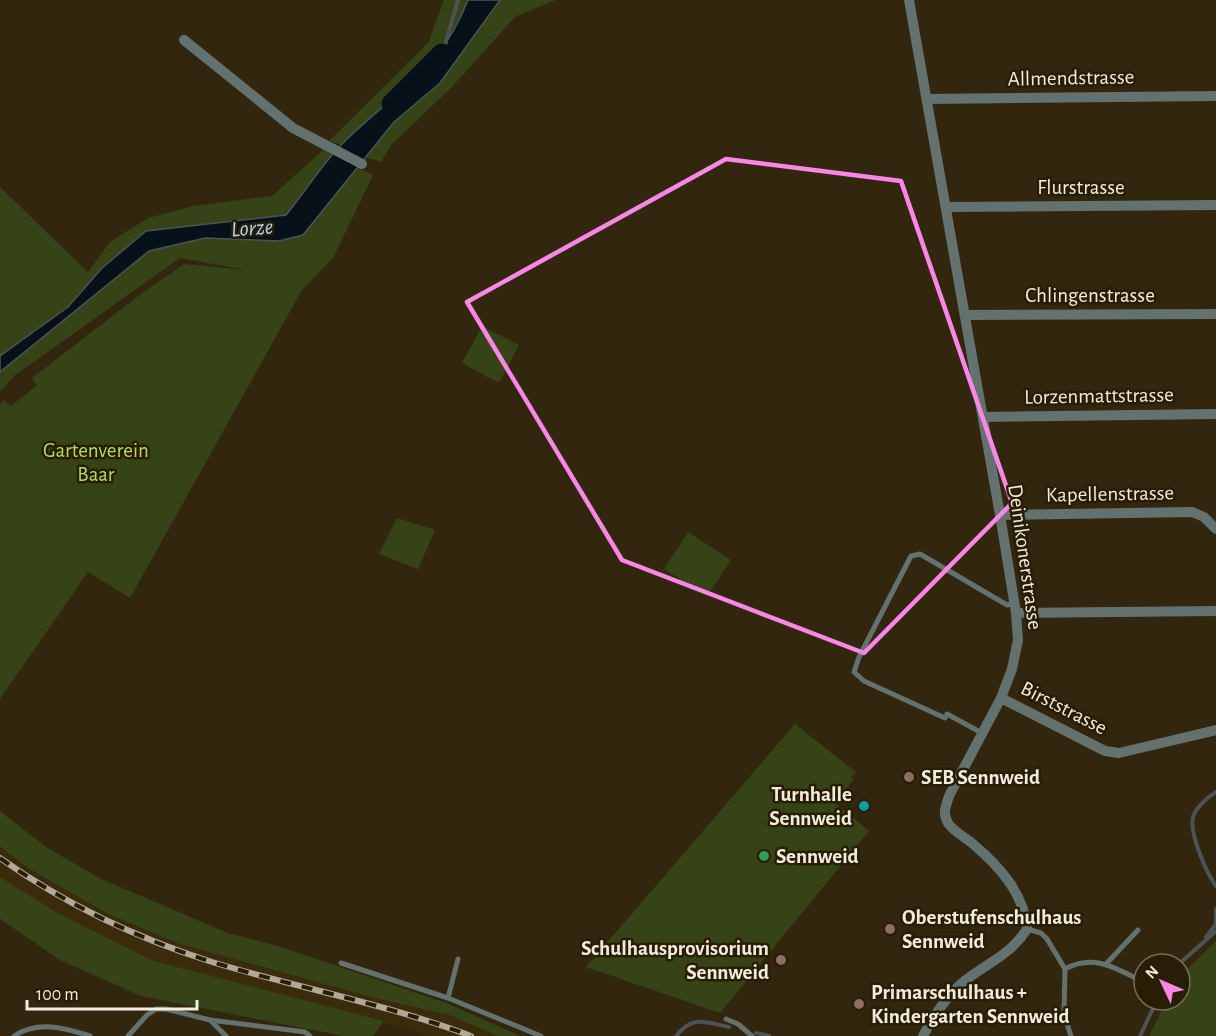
<svg xmlns="http://www.w3.org/2000/svg" width="1216" height="1036" viewBox="0 0 1216 1036" font-family="'Alegreya Sans',sans-serif">
  <rect width="100%" height="100%" fill="#32260f"/>
  <path fill="#392b0b" d="M0,847L31,870L108,914L379,999L449,1015L498,1036H432L151,960L56,912L0,877Z"/>
  <path fill="#364316" d="M444,0H468C444,64 392,102 342,145L329,141L428,43Z
    M500,0H556L515,17L451,88L392,144L381,162L364,157L394,122L440,83Z
    M325,148L334,155L286,215L146,231L102,268L68,307L0,356V187L88,272L110,242L148,218L193,206L272,196Z
    M356,167L373,175L333,258L302,290L130,598L88,572L0,699V405L3,400L11,406L37,385L32,378L141,294L184,264L246,270L180,258L14,376L0,392V372L149,251L205,238L278,241L303,235Z
    M482,326L519,345L499,383L462,363Z
    M397,518L435,530L418,569L379,554Z
    M688,532L731,560L707,596L664,569Z
    M795,724L856,772L851,777L854,779L835,803L869,831L720,1013L586,967Z
    M0,811L46,847L101,879L228,933L278,946L449,1004L520,1036H498L449,1015L379,999L180,944L108,914L31,870L0,847Z
    M0,877L56,912L151,960L384,1021L373,1036H343L141,996L60,960L0,919Z
    M1216,941V1036H1149L1167,1000H1180V976Z"/>
  <path fill="#06111a" stroke="#4d5355" stroke-width="1.5" d="M468,0H500L440,83L394,122L303,235L279,241L205,238L149,251L0,372V356L68,307L102,268L146,231L286,215C305,192 322,164 343,143C393,93 441,71 468,0Z"/>
  <g fill="none" stroke-linecap="round" stroke-linejoin="round">
    <path stroke="#4d5355" stroke-width="4" d="M445,45L458,0
      M1216,792C1208,797 1196,807 1193,817C1189,833 1206,872 1216,886
      M1206,937L1216,924V909
      M1179,964L1216,931
      M756,1033L769,1036
      M676,1036C693,1015 705,1022 729,1027
      M1140,1036L1157,1000"/>
    <path stroke="#06111a" stroke-width="21" d="M392,104L442,54"/>
    <path stroke="#63726f" stroke-width="5" d="M982,733L947,714L945,718L864,681L854,672L859,657L911,556L920,554L1007,605L1015,603
      M1027,929L1041,933L1047,939L1065,969L1064,1014L1071,1036
      M341,963L448,998L541,1036
      M1106,964L1138,930
      M1065,969C1096,953 1116,969 1144,982
      M448,998L458,959
      M726,1019L738,1024L752,1036
      M210,1020L226,1036
      M14,1036C38,1020 65,1028 90,1036
      M128,1036L147,1015L156,1009H166L210,1020L305,1032L310,1036"/>
    <path stroke="#63726f" stroke-width="10" d="M909,0L1000,515L1016,613L1018,640L1012,669L1001,698L949,796C946,806 942,813 948,823C953,831 966,838 973,844C999,866 1024,893 1027,929C1011,955 985,964 962,983C946,997 933,1017 923,1036
      M184,40L293,128L362,164
      M927,99L1216,96
      M947,207L1216,205
      M965,315L1216,314
      M983,417L1216,414
      M1000,515L1192,512L1204,517L1216,529
      M1016,613L1216,611
      M1001,698L1105,751L1119,753L1216,730"/>
    <g stroke="#b1a897" stroke-width="6">
      <path id="rail" d="M0,858C65,904 136,938 212,962C298,988 387,1004 471,1036"/>
    </g>
    <use href="#rail" stroke="#281d05" stroke-width="4" stroke-dasharray="11" stroke-linecap="butt"/>
  </g>
  <path fill="none" stroke="#fa87e6" stroke-width="4.5" stroke-linejoin="round" d="M726,159L901,181L1012,503L864,653L622,560L467,302Z"/>
  <g fill="#8d6e63" stroke="#281d05" stroke-width="2">
    <circle cx="909" cy="777" r="6"/>
    <circle cx="890" cy="929" r="6"/>
    <circle cx="781" cy="960" r="6"/>
    <circle cx="859" cy="1004" r="6"/>
  </g>
  <circle fill="#0f9aa8" stroke="#281d05" stroke-width="2" cx="864" cy="806" r="6"/>
  <circle fill="#2e9e5b" stroke="#281d05" stroke-width="2" cx="764" cy="856" r="6"/>
  <g text-anchor="middle" dominant-baseline="central" stroke-width="5" stroke-linejoin="round" paint-order="stroke">
    <g font-size="21" fill="#f3ecde" stroke="#281d05">
      <text transform="translate(1071 78) rotate(-1)">Allmendstrasse</text>
      <text x="1081" y="187">Flurstrasse</text>
      <text x="1090" y="295">Chlingenstrasse</text>
      <text transform="translate(1099 396) rotate(-1)">Lorzenmattstrasse</text>
      <text transform="translate(1110 494) rotate(-1)">Kapellenstrasse</text>
      <text transform="translate(1025 557) rotate(82)">Deinikonerstrasse</text>
      <text transform="translate(1064 708) rotate(27)">Birststrasse</text>
    </g>
    <g font-size="21" fill="#b5db5b" stroke="#281d05">
      <text x="96" y="450">Gartenverein<tspan x="96" dy="24">Baar</tspan></text>
    </g>
    <g font-size="21" font-weight="bold" fill="#f3ecde" stroke="#281d05" text-anchor="start">
      <text x="921" y="777">SEB Sennweid</text>
      <text x="852" y="794" text-anchor="end">Turnhalle<tspan x="852" dy="24">Sennweid</tspan></text>
      <text x="776" y="856">Sennweid</text>
      <text x="902" y="917">Oberstufenschulhaus<tspan x="902" dy="24">Sennweid</tspan></text>
      <text x="769" y="948" text-anchor="end">Schulhausprovisorium<tspan x="769" dy="24">Sennweid</tspan></text>
      <text x="871" y="992">Primarschulhaus +<tspan x="871" dy="24">Kindergarten Sennweid</tspan></text>
    </g>
    <g font-size="22" font-style="italic" fill="#aed8f9" stroke="#281d05">
      <text transform="translate(252 228) rotate(-4)">Lorze</text>
    </g>
  </g>
  <g transform="translate(1162 982) rotate(314)"><circle r="28" fill="#281d05" stroke="#79705c" stroke-width="1.5"/>
  <path d="M0-4.5L10 22L0 15L-10 22Z" fill="#fa87e6"/>
  <text y="-9" font-size="16" font-weight="bold" text-anchor="middle" fill="#f3ecde">N</text>
  </g>
  <path d="M27 1000v9h170v-9" fill="none" stroke="#f3ecde" stroke-width="3"/>
  <text x="36" y="1000" font-size="18" fill="#f3ecde" stroke="#281d05" stroke-width="4.5" paint-order="stroke">100 m</text>
</svg>
